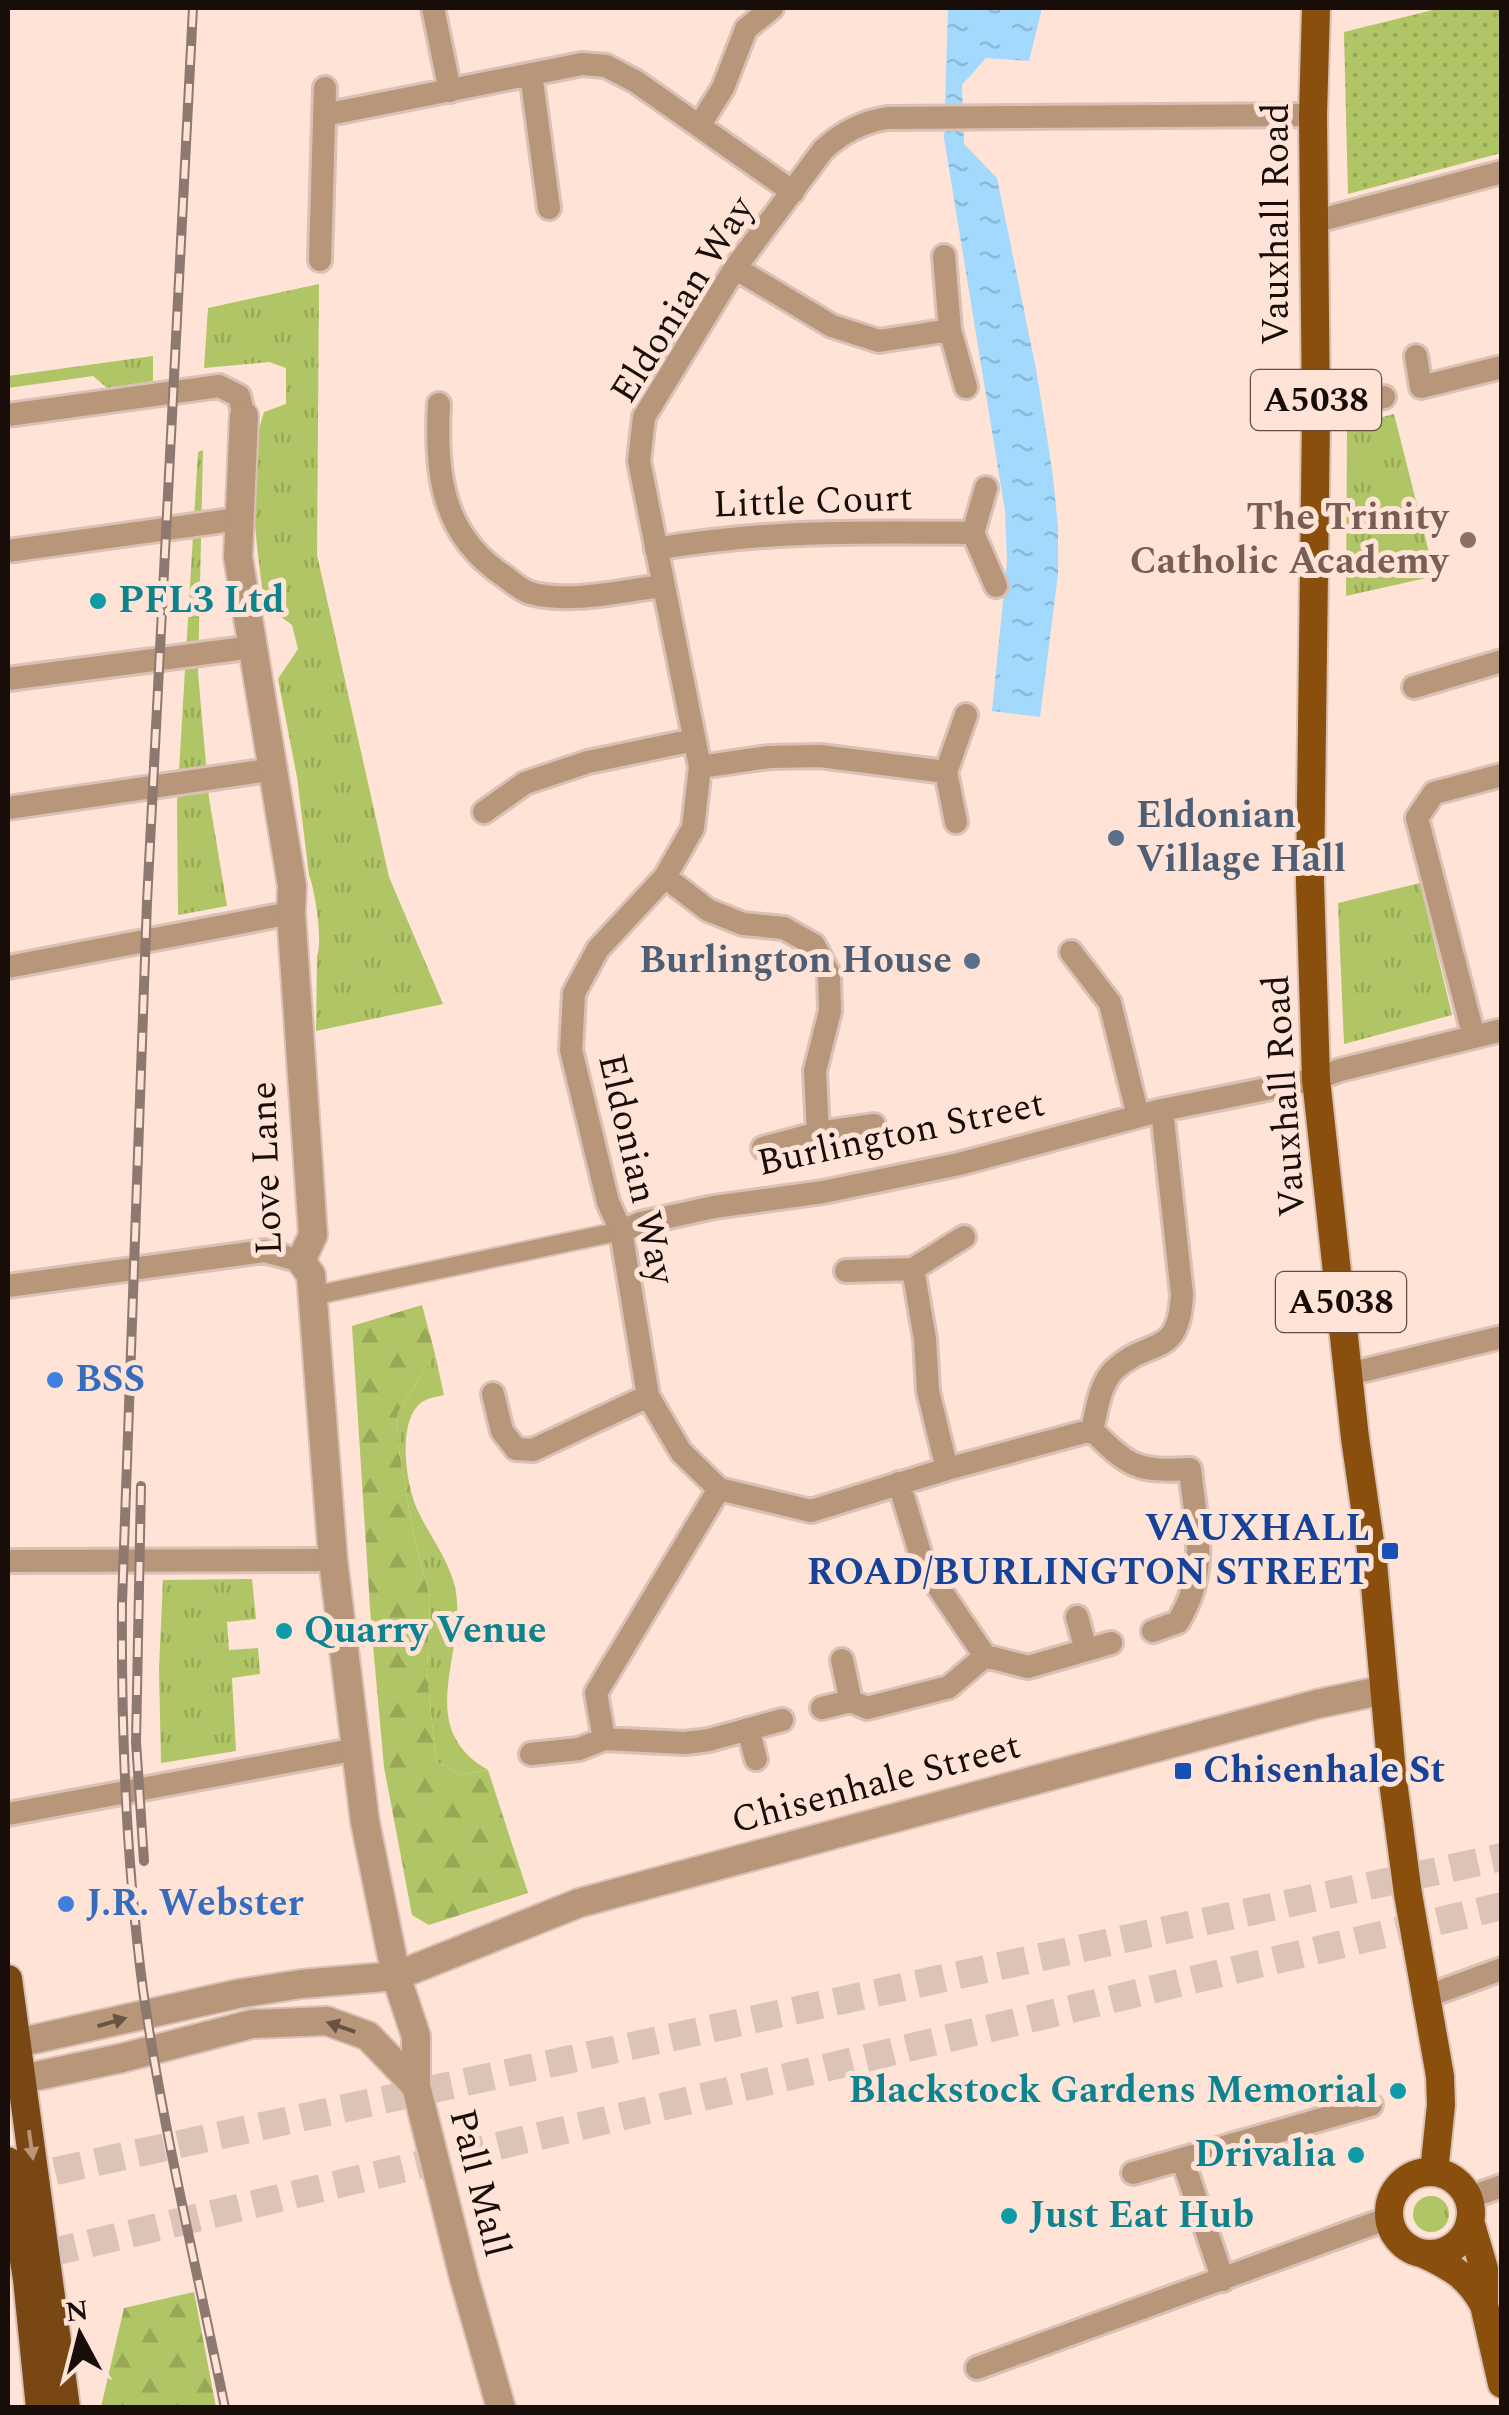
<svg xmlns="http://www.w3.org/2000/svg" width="1509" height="2415" viewBox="0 0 1509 2415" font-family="Spectral,serif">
  <defs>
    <pattern id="grass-tufts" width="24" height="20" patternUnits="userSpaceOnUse" patternTransform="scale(2.5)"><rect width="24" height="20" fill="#b0c566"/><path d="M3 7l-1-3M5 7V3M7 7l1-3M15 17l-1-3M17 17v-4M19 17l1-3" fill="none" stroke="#97a857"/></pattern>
    <pattern id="forest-firs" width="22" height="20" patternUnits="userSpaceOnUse" patternTransform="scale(2.5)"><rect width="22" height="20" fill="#b0c566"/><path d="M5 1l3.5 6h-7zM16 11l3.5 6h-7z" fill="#97a857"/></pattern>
    <pattern id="park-dots" width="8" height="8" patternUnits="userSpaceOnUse" patternTransform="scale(2.5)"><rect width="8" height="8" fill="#b0c566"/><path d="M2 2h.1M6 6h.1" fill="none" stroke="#97a857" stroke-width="1.8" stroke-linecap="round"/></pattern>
    <pattern id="water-ripples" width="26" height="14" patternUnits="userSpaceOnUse" patternTransform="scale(2.5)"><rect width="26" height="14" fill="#a2d9fc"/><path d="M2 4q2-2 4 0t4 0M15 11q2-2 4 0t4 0" fill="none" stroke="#8bb9d6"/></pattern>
  </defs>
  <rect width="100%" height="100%" fill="#fee3d6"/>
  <path fill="url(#grass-tufts)" d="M319,284L317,555L389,877L443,1004L316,1031L317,956C323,940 315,890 309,875L297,777L278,679L298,649L292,625L264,604C257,541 244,473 264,412L286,404V368L269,362L204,368L208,308Z
    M153,356V381L107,388L93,376L8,388V376Z
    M1394,414L1435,576L1346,596L1347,430L1351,425Z
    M203,450L198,673L209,798L227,906L178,915L177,804L198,452Z
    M1420,883L1452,1015L1344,1044L1338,903Z
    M435,1354L444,1395C436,1397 428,1398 422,1402C396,1421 406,1486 418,1511C430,1537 448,1558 455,1587C469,1652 411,1726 488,1770L461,1775L436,1762L427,1673L430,1598L413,1533L396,1433L398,1412Z
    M252,1579L256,1619L227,1622L229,1650L258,1648L260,1674L232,1678L236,1751L161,1763L159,1669L163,1580Z
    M1413 2214a18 18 0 1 1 36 0a18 18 0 1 1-36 0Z"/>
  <path fill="url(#forest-firs)" d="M422,1305L435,1354L398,1412L396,1433L413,1533L430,1598L427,1673L436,1762L461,1775L488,1770L528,1893L429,1925L412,1915L384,1767L371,1623L352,1326Z
    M194,2292L216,2407H101L124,2308Z"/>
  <path fill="url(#park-dots)" d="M1441,8H1501V153L1348,194L1344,32Z"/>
  <path fill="url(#water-ripples)" d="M948,8H1042L1029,61L986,58L962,85L964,144L997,178L1036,369L1052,469L1058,526V574L1040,717L992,711L1007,562L1005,511L944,138Z"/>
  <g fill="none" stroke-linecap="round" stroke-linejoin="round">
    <path stroke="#dcc3b7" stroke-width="28" stroke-dasharray="28 14" stroke-linecap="butt" d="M14,2180L1502,1857
      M8,2263L1502,1906"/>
    <g stroke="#d9c1b5" stroke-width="22">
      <path id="pedestrian" d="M312,1296L621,1231"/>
    </g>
    <g stroke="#d9c1b5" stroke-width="28">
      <path id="minor" d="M433,8L450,91
        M531,74L549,208
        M324,115L582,64L606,66L635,81L793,192
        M699,126L723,88L746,29L772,8
        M1313,222L1502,172
        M944,256L950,330
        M320,260L325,88
        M735,268L832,326L879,341L950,330L966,387
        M1416,356L1421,387L1502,367
        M439,404C435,474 442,535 504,576C511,581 521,590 530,593C571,604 620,591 662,586
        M8,415L219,386L239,396L244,416
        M1316,416L1384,397
        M973,533L986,488
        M656,549C765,530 863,532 973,533L996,586
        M8,551L238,519
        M8,679L253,647
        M1414,687L1502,661
        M700,767L769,757L820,756L946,772
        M8,808L275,769
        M484,812L525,783L588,762L694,740
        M956,822L946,772L966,715
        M665,877L708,910L743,924L784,928L814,945L829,974L830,1011L815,1071L818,1133
        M1071,952L1110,1003L1138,1116
        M8,967L291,913
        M1474,1037L1417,818L1434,793L1502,775
        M1162,1110L1182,1294C1179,1360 1150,1336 1114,1370C1099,1385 1097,1410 1092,1430L947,1469L811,1511L719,1489L681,1452L648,1396L621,1231L608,1202L571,1050L574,993L598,949L665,877L693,828L700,767L639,461L644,417L735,268L823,150C842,132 862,122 887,118L1313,115
        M763,1148L818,1133L874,1125
        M621,1231L641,1223L714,1207L823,1192L959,1164L1162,1110L1316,1079L1340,1070L1502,1030
        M913,1269L964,1237
        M846,1271L913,1269L925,1339L928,1391L947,1469
        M8,1286L264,1251L301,1261
        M1349,1374L1502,1337
        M493,1394L502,1431L516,1449L533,1450L648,1396
        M1092,1430C1129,1467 1137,1472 1190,1469C1196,1527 1210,1570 1178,1622L1153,1631
        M899,1483L924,1566L985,1656
        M719,1489L596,1693L604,1739L685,1743L709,1740L782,1720
        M8,1561L333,1560
        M1077,1617L1086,1650
        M842,1660L851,1701L867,1708L949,1687L985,1656L1028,1667L1111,1643
        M822,1708L851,1701
        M748,1729L756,1759
        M531,1754L579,1749L604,1739
        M8,1814L357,1749
        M1428,1996L1502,1969
        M1183,2161L1223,2280
        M1133,2173L1371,2105
        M1468,2198L1502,2186
        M977,2368L1389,2218"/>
    </g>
    <g stroke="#d9c1b5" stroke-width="32">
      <path id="tertiary" d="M244,416L238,557L292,886L291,913L313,1235L301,1261L311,1275L333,1560L365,1822L396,1976L416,2036V2086L464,2278L501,2408
        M17,2043L237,1994L301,1984L396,1976L579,1903L1317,1704L1384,1690
        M22,2079L122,2058L252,2024L327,2021L368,2036L416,2086"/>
    </g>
    <g stroke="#d9c1b5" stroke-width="32">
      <path id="primary" d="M1316,8L1313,115L1316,416L1310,882L1316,1079L1355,1438L1373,1563L1392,1774L1408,1894L1440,2076L1441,2105L1434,2172
        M1389 2213a41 41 0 1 1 82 0a41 41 0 1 1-82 0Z
        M1470,2221L1484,2269V2305L1502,2384
        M1424,2254C1452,2267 1469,2277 1484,2305"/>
    </g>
    <g stroke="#d9c1b5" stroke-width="32">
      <path id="trunk" d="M8,1979L66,2408
        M8,2161L27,2279L40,2408"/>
    </g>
    <use href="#pedestrian" stroke="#b8967a" stroke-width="18"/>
    <use href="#minor" stroke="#b8967a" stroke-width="22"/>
    <use href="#tertiary" stroke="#b8967a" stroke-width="28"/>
    <use href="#primary" stroke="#8a4f0d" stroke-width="28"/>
    <use href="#trunk" stroke="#784714" stroke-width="28"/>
    <g stroke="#8d7970" stroke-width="10">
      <path id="rail" d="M193,8L147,902L122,1603C121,1733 126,1861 143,1990C163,2130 197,2269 225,2408
        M141,1486L136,1742L144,1861"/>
    </g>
    <use href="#rail" stroke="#fee3d6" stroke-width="6" stroke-dasharray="19" stroke-linecap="butt"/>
  </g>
  <defs><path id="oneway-solid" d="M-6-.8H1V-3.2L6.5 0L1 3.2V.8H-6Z" transform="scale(2.5)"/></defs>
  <g fill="#685241">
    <use href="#oneway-solid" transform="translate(112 2022) rotate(-16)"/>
    <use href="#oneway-solid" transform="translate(341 2027) rotate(-161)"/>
  </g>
  <use fill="#bb9575" href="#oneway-solid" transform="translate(31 2145) rotate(82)"/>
  <circle fill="#8d6e63" stroke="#fee3d6" stroke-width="4" cx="1468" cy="540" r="10"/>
  <g fill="#0f9aa8" stroke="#fee3d6" stroke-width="4">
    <circle cx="98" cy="601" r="10"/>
    <circle cx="284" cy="1631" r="10"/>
    <circle cx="1398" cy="2091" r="10"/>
    <circle cx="1356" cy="2155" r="10"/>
    <circle cx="1009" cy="2216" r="10"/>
  </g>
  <g fill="#5c6f8a" stroke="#fee3d6" stroke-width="4">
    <circle cx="1116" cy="838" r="10"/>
    <circle cx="972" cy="961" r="10"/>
  </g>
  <g fill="#3f7fe0" stroke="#fee3d6" stroke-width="4">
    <circle cx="55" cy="1380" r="10"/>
    <circle cx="66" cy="1904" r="10"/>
  </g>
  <g fill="#1a4fb4" stroke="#fee3d6" stroke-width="4">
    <rect x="1380" y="1541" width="20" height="20" rx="5"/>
    <rect x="1173" y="1761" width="20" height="20" rx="5"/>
  </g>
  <g text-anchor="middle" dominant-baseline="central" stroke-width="10" stroke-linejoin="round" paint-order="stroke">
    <g fill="#fee3d6" stroke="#5d4d46" stroke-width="2.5">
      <rect x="1251" y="370" width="130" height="60" rx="8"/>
      <rect x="1276" y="1272" width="130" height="60" rx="8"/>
    </g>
    <g font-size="35" font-weight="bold" fill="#180d08">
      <text x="1316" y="400">A5038</text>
      <text x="1341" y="1302">A5038</text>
    </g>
    <g font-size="38" fill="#180d08" stroke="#fee3d6">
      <text transform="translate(1277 224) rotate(-90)">Vauxhall Road</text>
      <text transform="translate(683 300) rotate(-58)">Eldonian Way</text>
      <text transform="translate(813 502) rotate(-2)">Little Court</text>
      <text transform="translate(1285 1096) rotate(-94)">Vauxhall Road</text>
      <text transform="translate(901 1134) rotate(-12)">Burlington Street</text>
      <text transform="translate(267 1168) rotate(-92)">Love Lane</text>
      <text transform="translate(636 1169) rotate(77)">Eldonian Way</text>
      <text transform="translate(876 1784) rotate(-15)">Chisenhale Street</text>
      <text transform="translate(479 2183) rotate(76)">Pall Mall</text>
    </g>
    <g font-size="38" font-weight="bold" fill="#785e54" stroke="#fee3d6" text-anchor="end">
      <text x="1448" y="518">The Trinity<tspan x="1448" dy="44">Catholic Academy</tspan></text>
    </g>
    <g font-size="38" font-weight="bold" fill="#0d838f" stroke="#fee3d6" text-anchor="start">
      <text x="118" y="601">PFL3 Ltd</text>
      <text x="304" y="1631">Quarry Venue</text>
      <text x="1378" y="2091" text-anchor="end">Blackstock Gardens Memorial</text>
      <text x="1336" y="2155" text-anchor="end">Drivalia</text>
      <text x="1029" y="2216">Just Eat Hub</text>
    </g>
    <g font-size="38" font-weight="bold" fill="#4e5e75" stroke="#fee3d6" text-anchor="start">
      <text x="1136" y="816">Eldonian<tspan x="1136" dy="44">Village Hall</tspan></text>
      <text x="952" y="961" text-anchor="end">Burlington House</text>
    </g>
    <g font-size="38" font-weight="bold" fill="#366cbe" stroke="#fee3d6" text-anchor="start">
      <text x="75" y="1380">BSS</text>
      <text x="86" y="1904">J.R. Webster</text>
    </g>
    <g font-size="38" font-weight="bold" fill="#164399" stroke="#fee3d6" text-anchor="end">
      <text x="1370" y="1529">VAUXHALL<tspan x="1370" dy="44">ROAD/BURLINGTON STREET</tspan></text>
      <text x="1203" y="1771" text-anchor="start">Chisenhale St</text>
    </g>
  </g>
  <rect width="1509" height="2415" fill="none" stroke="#180d08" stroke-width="20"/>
  <g transform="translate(80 2335) rotate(353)" stroke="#fee3d6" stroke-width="8" paint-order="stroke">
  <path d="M0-8L18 38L0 25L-18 38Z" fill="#180d08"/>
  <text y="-15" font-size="28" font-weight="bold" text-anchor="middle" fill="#180d08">N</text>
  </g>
</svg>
